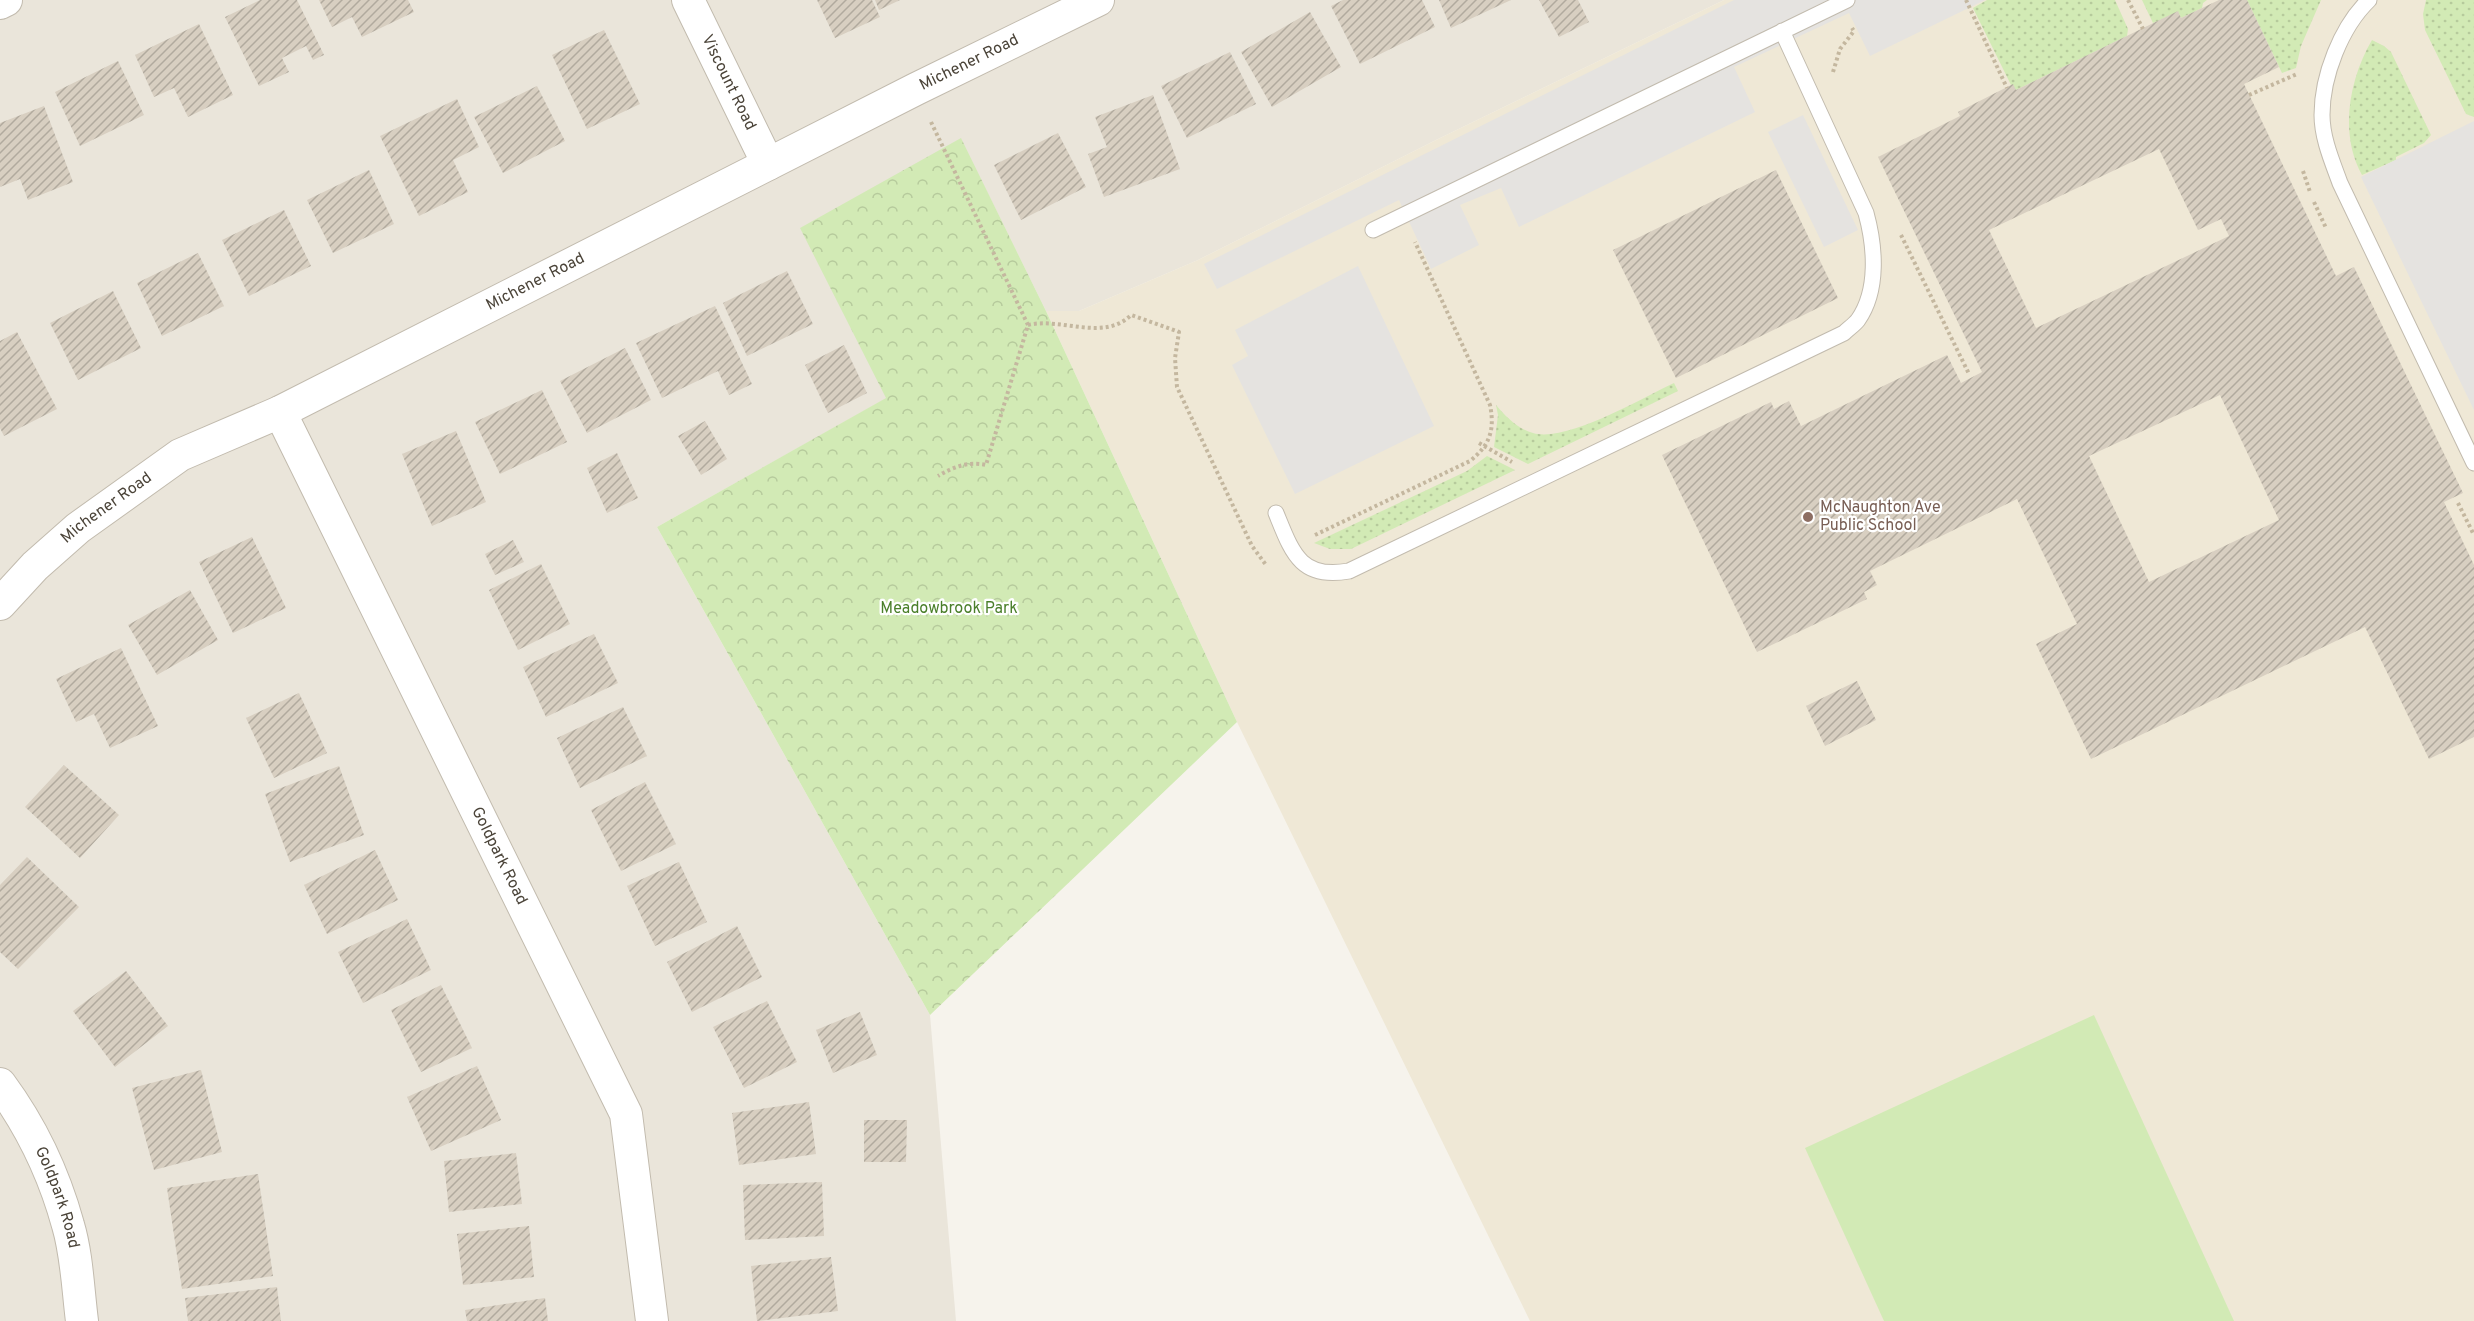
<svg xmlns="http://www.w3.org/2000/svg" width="2474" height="1321" viewBox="0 0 2474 1321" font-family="Overpass,sans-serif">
  <defs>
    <pattern id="grass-dots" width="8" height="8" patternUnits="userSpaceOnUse" patternTransform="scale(1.5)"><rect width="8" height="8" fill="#d2eab5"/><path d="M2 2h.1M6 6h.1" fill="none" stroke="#b6ca9c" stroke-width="1.8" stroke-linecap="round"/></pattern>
    <pattern id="forest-crowns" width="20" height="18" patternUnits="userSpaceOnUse" patternTransform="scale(1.5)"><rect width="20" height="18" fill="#d2eab5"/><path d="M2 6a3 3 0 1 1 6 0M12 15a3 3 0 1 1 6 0" fill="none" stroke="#b6ca9c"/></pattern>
    <pattern id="building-hatch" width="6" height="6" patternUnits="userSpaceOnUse" patternTransform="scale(1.5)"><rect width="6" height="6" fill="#d8cfc1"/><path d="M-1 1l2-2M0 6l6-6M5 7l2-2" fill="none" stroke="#b1aa9e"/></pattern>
  </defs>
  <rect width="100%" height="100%" fill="#f6f3ec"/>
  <path fill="#eae5da" d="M0,0H1724L1436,140L1198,260L1079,311H1046L961,139L801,228L887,398L657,527L930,1015L956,1321H0Z"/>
  <path fill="#efe8d6" d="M1724,0H2474V1321H1530L1237,722L1046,311H1079L1198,260L1436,140Z"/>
  <path fill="url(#grass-dots)" d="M1987,0H2115L2128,29L2127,36L2016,90L2011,85L1973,8Z
    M2142,0H2207L2203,3L2202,8L2181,18L2178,12L2153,23Z
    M2247,0H2321L2301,46L2296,68L2282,73Z
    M2426,0H2474V117L2466,114L2425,30L2423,14Z
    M2372,40L2384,46L2391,52L2431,135L2424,143L2396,157V160L2362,175C2339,134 2349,79 2372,40Z
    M1674,383L1678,391L1528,464L1494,447L1498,415L1496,405C1505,416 1518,429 1533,433C1566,443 1642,398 1674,383Z
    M1487,456L1515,470L1351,549H1330L1314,543L1467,471Z"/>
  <path fill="url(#forest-crowns)" d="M961,138L1046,311L1237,722L930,1015L657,527L886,398L800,228Z"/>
  <path fill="#d2eab5" d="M2094,1015L2234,1321H1884L1805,1148Z"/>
  <path fill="#e5e3e0" d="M1734,0H1985L1870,56L1849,13L1734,67L1755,112L1519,227L1501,188L1460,205L1479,245L1431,269L1399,200L1217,289L1204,264Z
    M1803,115L1858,230L1824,247L1768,132Z
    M2474,121V410L2361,177Z
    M1358,266L1434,426L1295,494L1232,365L1248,356L1235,330Z"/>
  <path fill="url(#building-hatch)" fill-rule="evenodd" d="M260,0H297L324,55L313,60L306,46L282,58L289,72L259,86L225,17Z
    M319,0H408L414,12L362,37L352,17L332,27Z
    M817,0H872L880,17L835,38Z
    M875,0H900L879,10Z
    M1343,0H1422L1435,27L1360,64L1331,6Z
    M1439,0H1511L1451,28Z
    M1539,0H1578L1589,22L1559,37Z
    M2219,0H2247L2279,67L2244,84L2336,276L2354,267L2463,493L2444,502L2474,565V737L2429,759L2365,627L2091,759L2036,644L2077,624L2017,499L1870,571L1877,585L1864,592L1867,599L1757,652L1662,455L1771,402L1774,409L1789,401L1801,426L1947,355L1961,383L1982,372L1878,157L1960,116L1958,112L2013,84L2016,90L2178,11L2181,18ZM2159,149L2198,230L2221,219L2229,236L2036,328L1989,230ZM2220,395L2279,520L2149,582L2089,456Z
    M1310,12L1341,67L1272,107L1241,52Z
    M199,24L233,95L188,117L174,88L154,97L135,55Z
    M604,30L640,104L587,129L552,55Z
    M1230,52L1256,104L1187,138L1161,86Z
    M118,61L144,115L80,146L55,92Z
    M537,86L565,141L503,173L474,117Z
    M1153,95L1180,169L1104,197L1088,154L1107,147L1095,117Z
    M457,99L479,147L453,160L468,192L419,216L380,136Z
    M44,106L73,182L28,200L20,179L0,187V123Z
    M1058,133L1086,187L1021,220L994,165Z
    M369,170L394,224L333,253L307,200Z
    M1776,170L1838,298L1676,378L1613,250Z
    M284,210L311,266L249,296L222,240Z
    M198,253L224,306L162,336L137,283Z
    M787,271L813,324L747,356L723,303Z
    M113,291L141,348L78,380L50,323Z
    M715,306L752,384L729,395L718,371L662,398L636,343Z
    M17,332L57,409L4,436L0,428V341Z
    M844,345L867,393L828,413L805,365Z
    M625,348L651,400L587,433L560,381Z
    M542,390L567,442L500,474L475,422Z
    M705,421L727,459L701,475L678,436Z
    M456,431L486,502L432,526L402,454Z
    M617,453L638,498L607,513L587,468Z
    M252,537L286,608L233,633L199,562Z
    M513,540L524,562L495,575L485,554Z
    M541,564L570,624L518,650L489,590Z
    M190,590L218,640L157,675L128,625Z
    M594,634L618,683L546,717L523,667Z
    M121,648L158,726L110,748L94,714L76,722L56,679Z
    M1857,681L1876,720L1825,746L1806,706Z
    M299,693L327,753L274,778L246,718Z
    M623,707L647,756L580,788L557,738Z
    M64,765L119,815L80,858L25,807Z
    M339,766L364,835L290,862L265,794Z
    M645,782L676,844L621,871L591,810Z
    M375,850L398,900L327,934L304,885Z
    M27,857L79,907L18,969L0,952V885Z
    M679,862L707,922L655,946L627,886Z
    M407,919L431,970L363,1003L338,952Z
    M737,926L762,977L692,1012L667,962Z
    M126,971L168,1026L115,1067L73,1011Z
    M441,985L472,1048L421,1072L391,1010Z
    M767,1001L797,1062L744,1088L713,1027Z
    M860,1012L877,1055L833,1073L816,1030Z
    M477,1066L501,1120L431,1151L407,1097Z
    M201,1070L222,1152L154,1170L132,1088Z
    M809,1102L816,1154L739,1165L732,1113Z
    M864,1120H907L906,1162H864Z
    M516,1153L522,1204L449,1212L444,1161Z
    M258,1174L273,1276L182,1289L167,1188Z
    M822,1182L824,1236L745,1240L743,1185Z
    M529,1226L534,1277L463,1285L457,1234Z
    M831,1257L838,1311L757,1321L751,1266Z
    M277,1287L281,1321H188L185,1298Z
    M545,1298L548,1321H467L465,1310Z"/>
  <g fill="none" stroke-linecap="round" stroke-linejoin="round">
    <g stroke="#c2bbae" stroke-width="17">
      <path id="service" d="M2369,0C2341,27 2322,76 2322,115C2322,138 2332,161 2340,183L2474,463
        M1373,230L1847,0
        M1276,513C1292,552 1300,580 1349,571L1844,333C1848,329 1854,325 1858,320C1879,290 1875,246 1866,213L1782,31"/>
    </g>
    <g stroke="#c2bbae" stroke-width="34">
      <g id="minor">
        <path id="s1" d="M688,0L768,164"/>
        <path d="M0,3L6,0"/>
        <path id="s2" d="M280,412L626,1114L652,1321"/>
        <path id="s3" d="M0,604L35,566L78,528L180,455L280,412L916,89L1098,0"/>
        <path id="s4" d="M0,1084C31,1126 54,1174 68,1225C77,1255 78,1290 82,1321"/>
      </g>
    </g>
    <path stroke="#c4b79f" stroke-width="4" stroke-dasharray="3 3" stroke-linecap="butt" d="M1966,0L2007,88
      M2128,0L2143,29
      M1833,72L1840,49L1854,31L1852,28
      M2249,95L2297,74
      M931,122L1028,325L986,465C968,461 953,467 938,476
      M2303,171L2310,192
      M2314,202L2326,228
      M1901,235L1969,374
      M1028,325C1061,317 1104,342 1131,315L1179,332L1175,358L1177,387L1252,546L1266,565
      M1479,443L1512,462
      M2458,503L2474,535
      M1315,535L1470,461C1490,445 1495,430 1490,405L1415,242"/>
    <use href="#service" stroke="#fff" stroke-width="15"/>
    <use href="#minor" stroke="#fff" stroke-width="32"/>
  </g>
  <circle fill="#8d6e63" stroke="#fff" stroke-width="2" cx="1808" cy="517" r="6"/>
  <g text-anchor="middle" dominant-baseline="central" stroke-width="4.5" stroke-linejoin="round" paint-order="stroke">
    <g font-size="16" fill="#4b4439" stroke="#fff">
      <text stroke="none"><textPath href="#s3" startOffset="1116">Michener Road</textPath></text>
      <text stroke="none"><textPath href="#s1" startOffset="92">Viscount Road</textPath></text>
      <text stroke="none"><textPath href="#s3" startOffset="630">Michener Road</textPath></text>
      <text stroke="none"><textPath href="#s3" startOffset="144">Michener Road</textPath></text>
      <text stroke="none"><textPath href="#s2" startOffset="495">Goldpark Road</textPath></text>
      <text stroke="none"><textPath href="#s4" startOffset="128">Goldpark Road</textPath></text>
    </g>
    <g font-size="16" fill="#785e54" stroke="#fff" text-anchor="start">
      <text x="1820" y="508">McNaughton Ave<tspan x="1820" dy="18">Public School</tspan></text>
    </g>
    <g font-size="16" fill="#4a7f2a" stroke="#fff">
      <text x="949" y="609">Meadowbrook Park</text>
    </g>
  </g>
</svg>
